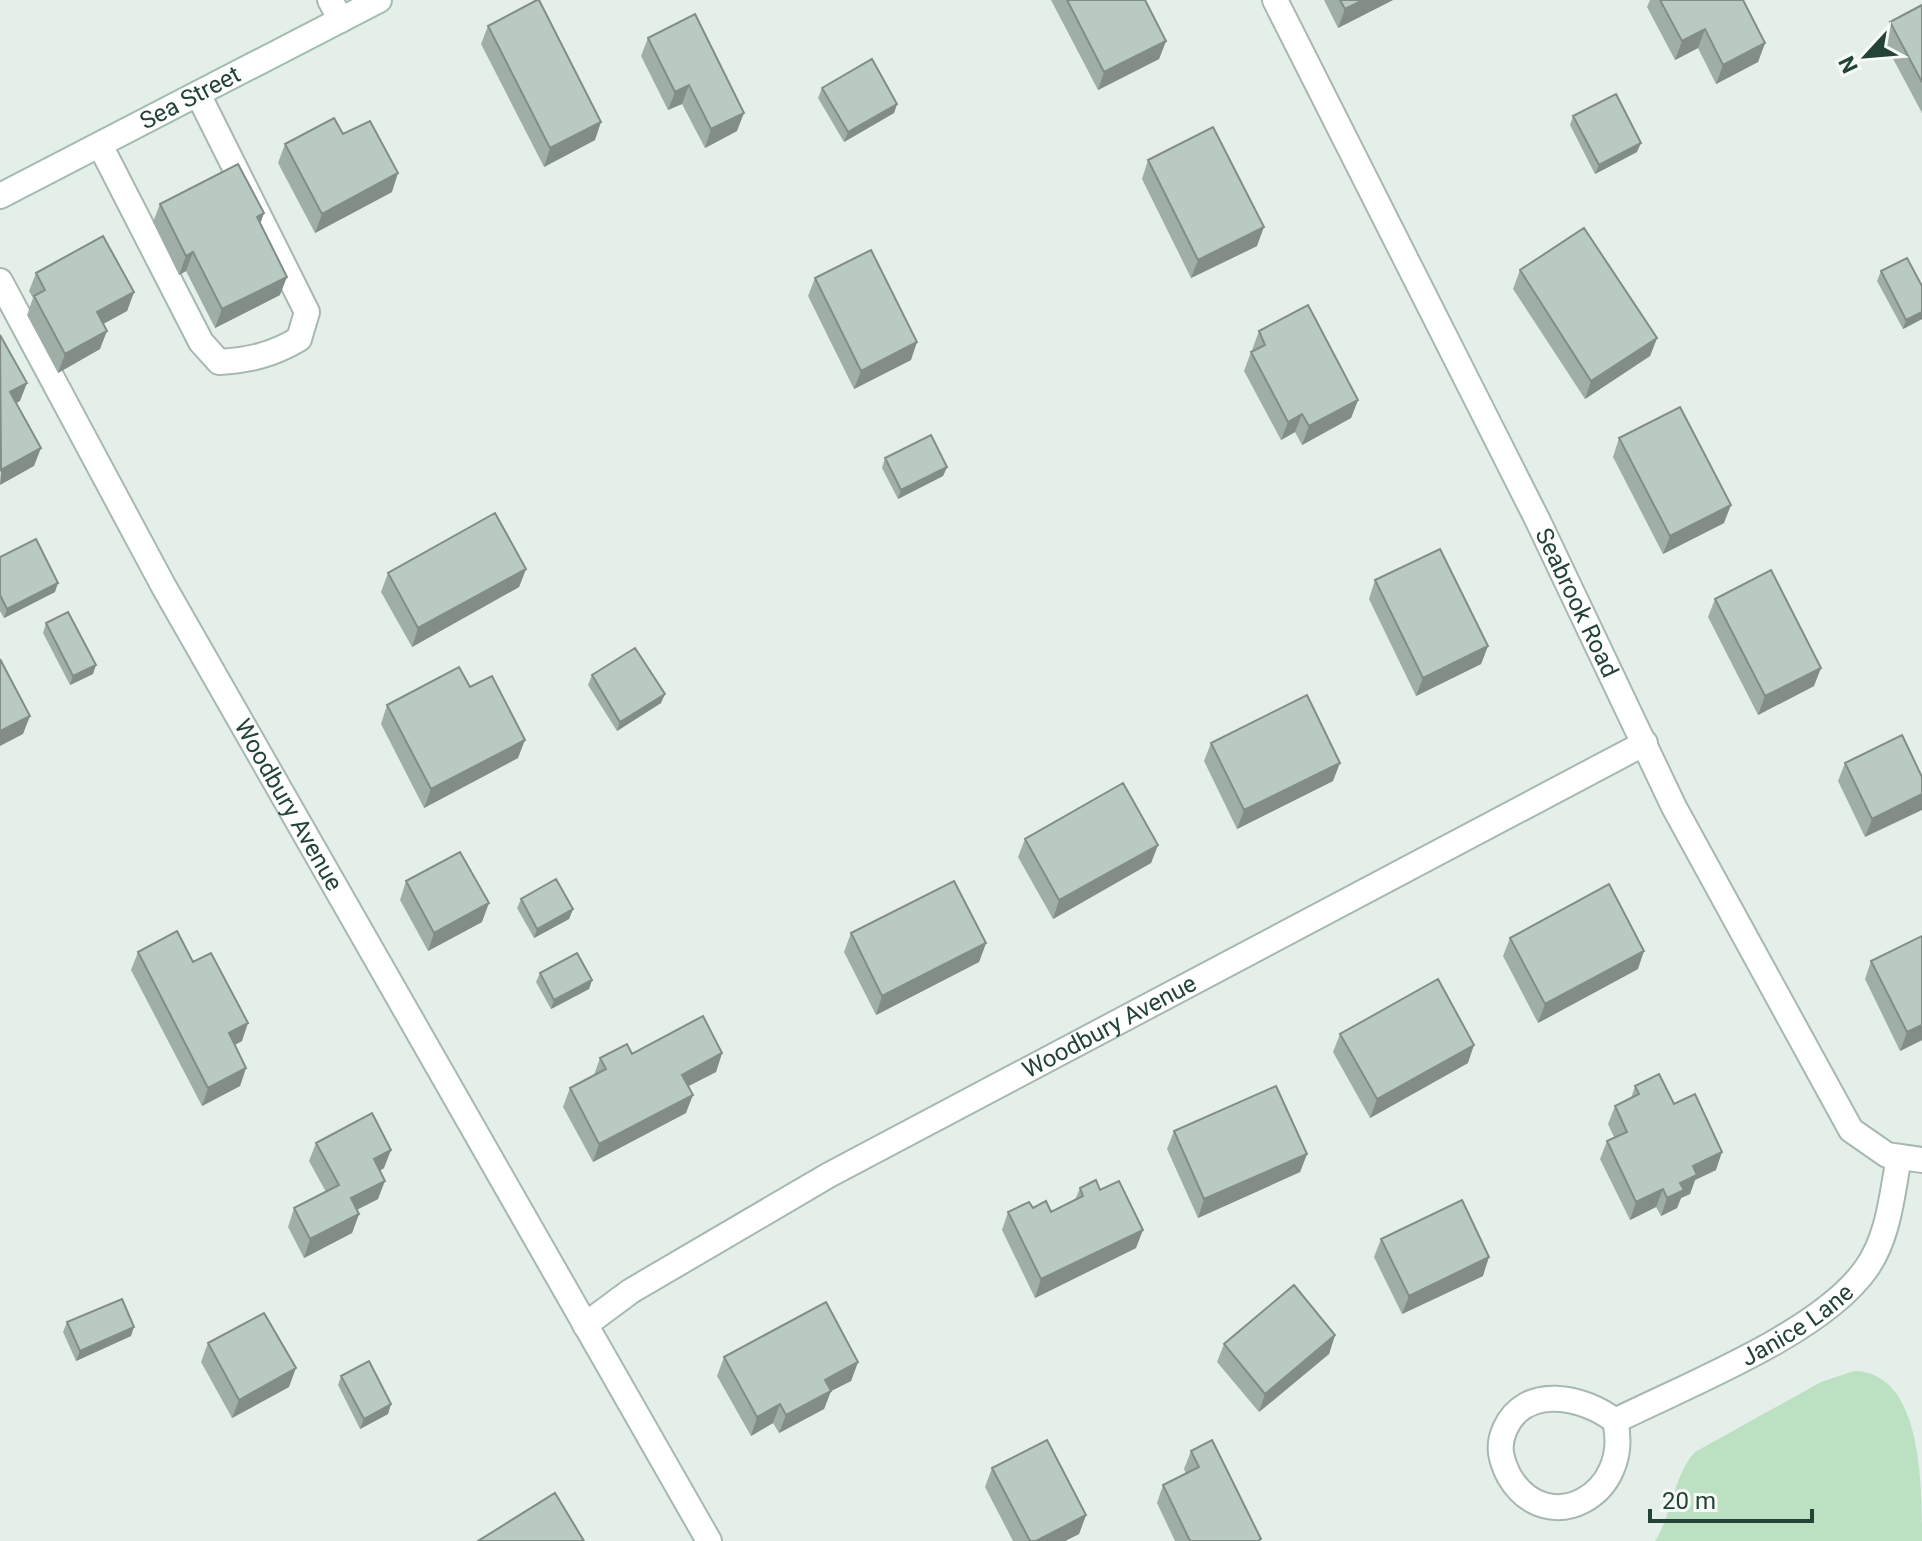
<svg xmlns="http://www.w3.org/2000/svg" width="1922" height="1541" viewBox="0 0 1922 1541" font-family="Roboto,sans-serif">
  <rect width="100%" height="100%" fill="#e4efe9"/>
  <path fill="#bce1c2" d="M1854,1371C1922,1372 1922,1482 1922,1541H1655C1673,1513 1673,1476 1695,1452L1821,1382Z"/>
  <g fill="none" stroke-linecap="round" stroke-linejoin="round">
    <g stroke="#a6b8b0" stroke-width="28">
      <path id="lane" d="M100,145L201,342L219,362C250,360 272,355 299,339L307,312L198,94"/>
    </g>
    <g stroke="#a6b8b0" stroke-width="28">
      <g id="street">
        <path d="M330,0L341,20"/>
        <path id="s1" d="M1275,0L1538,521L1674,807L1851,1130L1887,1155L1922,1160"/>
        <path id="s2" d="M0,281L164,587L709,1541"/>
        <path id="s3" d="M585,1325L631,1291L829,1175L1645,743"/>
        <path id="s4" d="M1615,1421C1633,1495 1547,1541 1509,1476C1501,1460 1497,1446 1505,1429C1525,1383 1585,1397 1615,1421C1687,1385 1821,1333 1866,1269C1889,1237 1892,1194 1899,1157"/>
      </g>
    </g>
    <g stroke="#a2bcb0" stroke-width="28">
      <g id="secondary">
        <path id="s5" d="M0,196L379,0"/>
      </g>
    </g>
    <use href="#lane" stroke="#fff" stroke-width="24"/>
    <use href="#street" stroke="#fff" stroke-width="24"/>
    <use href="#secondary" stroke="#fff" stroke-width="24"/>
  </g>
  <path fill="#9faea7" d="M1051,0H1145L1166,41L1159,59L1098,90Z
    M1324,0H1393L1338,28Z
    M1650,0H1743L1765,43L1758,62L1716,84L1698,48L1675,60L1647,7Z
    M1922,5V113L1883,40L1890,22Z
    M488,26L595,140L544,167L481,44Z
    M648,38L737,131L705,148L682,104L668,110L641,56Z
    M822,88L897,104L894,113L844,142L818,98Z
    M1573,116L1637,152L1595,174L1570,125Z
    M343,134L392,192L315,233L278,163L285,144Z
    M1148,160L1257,246L1191,278L1142,179Z
    M160,204L264,213L260,224L280,295L215,328L186,271L179,275L153,222Z
    M1520,270L1657,338L1650,356L1585,399L1513,289Z
    M1881,271L1922,286V319L1903,329L1877,281Z
    M36,273L134,292L127,311L103,324L100,349L58,373L27,315L33,298L29,291Z
    M815,278L911,360L854,389L808,296Z
    M1259,331L1358,400L1351,418L1302,445L1295,432L1281,440L1244,371L1251,352L1253,351L1252,350Z
    M1619,438L1724,523L1663,554L1613,457Z
    M885,458L947,467L943,476L898,499L882,468Z
    M0,557L55,592L4,618L0,611Z
    M526,569L519,587L412,647L381,592L388,573Z
    M1375,580L1488,646L1481,664L1416,696L1369,599Z
    M1715,599L1814,686L1758,715L1708,617Z
    M46,623L93,674L70,685L43,633Z
    M592,675L661,703L617,731L588,685Z
    M470,687L518,758L424,808L381,724L387,705Z
    M1211,743L1333,781L1237,829L1204,761Z
    M1845,763L1922,777L1865,837L1838,781Z
    M1025,839L1158,845L1151,863L1053,919L1018,857Z
    M406,881L482,922L428,951L400,900Z
    M521,899L573,909L569,919L534,938L517,908Z
    M851,933L986,943L979,962L876,1015L844,952Z
    M1922,936V1040L1900,1051L1865,979L1871,961Z
    M1510,938L1638,969L1538,1023L1503,956Z
    M138,952L193,962L242,1041L235,1045L246,1068L240,1086L202,1106L131,970Z
    M540,973L592,980L589,989L551,1009L536,982Z
    M1340,1034L1468,1063L1370,1118L1333,1052Z
    M722,1053L716,1072L688,1086L686,1113L593,1162L563,1107L570,1088L594,1075L600,1058L632,1054Z
    M1635,1086L1674,1104L1716,1170L1695,1180L1690,1194L1681,1198L1677,1208L1661,1216L1656,1207L1630,1220L1600,1159L1607,1141L1614,1137L1608,1124L1615,1106L1631,1098Z
    M1174,1131L1307,1154L1300,1172L1198,1218L1167,1149Z
    M316,1143L384,1168L380,1171L378,1199L357,1210L359,1214L352,1233L304,1258L288,1227L294,1208L326,1192L309,1161Z
    M1080,1188L1100,1190L1136,1248L1035,1298L1002,1230L1008,1212L1033,1208L1051,1212L1075,1200Z
    M1381,1239L1483,1276L1402,1314L1374,1257Z
    M67,1322L131,1336L76,1361L63,1332Z
    M1335,1335L1329,1354L1259,1412L1217,1362L1224,1344Z
    M208,1343L289,1387L232,1418L201,1362Z
    M724,1357L858,1362L851,1381L831,1391L824,1409L779,1433L773,1423L751,1436L717,1376Z
    M341,1376L391,1404L388,1414L360,1429L338,1385Z
    M1191,1451L1260,1541H1175L1157,1503L1163,1485L1186,1474L1184,1469Z
    M992,1468L1086,1515L1079,1534L1065,1541H1013L985,1487Z"/>
  <path fill="#828d88" d="M1363,0H1393L1338,28L1345,9Z
    M1705,29L1698,48L1675,60L1682,41Z
    M1166,41L1159,59L1098,90L1104,72Z
    M1765,43L1758,62L1716,84L1723,65Z
    M689,85L682,104L668,110L675,92Z
    M897,104L894,113L844,142L848,132Z
    M744,113L737,131L705,148L711,129Z
    M601,122L595,140L544,167L550,148Z
    M1641,143L1637,152L1595,174L1599,165Z
    M398,173L392,192L315,233L322,214Z
    M264,213L257,232V217Z
    M1264,227L1257,246L1191,278L1198,260Z
    M193,252L186,271L179,275L186,256Z
    M287,277L280,295L215,328L222,309Z
    M134,292L127,311L90,331L97,312Z
    M1922,312V319L1903,329L1906,320Z
    M107,331L100,349L58,373L65,354Z
    M1657,338L1650,356L1585,399L1591,381Z
    M917,342L911,360L854,389L861,371Z
    M27,383L20,401L3,411L10,392Z
    M1358,400L1351,418L1302,445L1309,426Z
    M1302,414L1295,432L1281,440L1288,422Z
    M41,448L34,466L0,485L1,470Z
    M947,467L943,476L898,499L901,490Z
    M1731,505L1724,523L1663,554L1670,536Z
    M526,569L519,587L412,647L418,628Z
    M58,583L55,592L4,618L7,609Z
    M1488,646L1481,664L1416,696L1423,678Z
    M96,665L93,674L70,685L73,676Z
    M1821,668L1814,686L1758,715L1765,696Z
    M665,694L661,703L617,731L620,722Z
    M30,716L23,734L0,746V731Z
    M525,740L518,758L424,808L431,789Z
    M1340,763L1333,781L1237,829L1244,810Z
    M1922,794V810L1865,837L1872,819Z
    M1158,845L1151,863L1053,919L1059,900Z
    M489,903L482,922L428,951L434,933Z
    M573,909L569,919L534,938L537,929Z
    M986,943L979,962L876,1015L882,996Z
    M1644,951L1638,969L1538,1023L1545,1004Z
    M592,980L589,989L551,1009L554,1000Z
    M248,1023L242,1041L222,1051L229,1033Z
    M1922,1025V1040L1900,1051L1907,1032Z
    M1474,1045L1468,1063L1370,1118L1377,1099Z
    M722,1053L716,1072L675,1093L682,1075Z
    M246,1068L240,1086L202,1106L208,1088Z
    M693,1095L686,1113L593,1162L599,1144Z
    M391,1150L384,1168L367,1178L374,1159Z
    M1722,1152L1716,1170L1695,1180L1690,1194L1681,1198L1677,1208L1661,1216L1667,1198L1693,1166Z
    M1307,1154L1300,1172L1198,1218L1204,1199Z
    M385,1181L378,1199L344,1216L351,1198Z
    M1663,1189L1656,1207L1630,1220L1636,1202Z
    M359,1214L352,1233L304,1258L310,1239Z
    M1143,1230L1136,1248L1035,1298L1041,1279Z
    M1489,1257L1483,1276L1402,1314L1409,1296Z
    M134,1327L131,1336L76,1361L80,1351Z
    M1335,1335L1329,1354L1259,1412L1265,1394Z
    M858,1362L851,1381L831,1391L824,1409L779,1433L786,1415L825,1380Z
    M296,1368L289,1387L232,1418L239,1400Z
    M391,1404L388,1414L360,1429L364,1419Z
    M780,1404L773,1423L751,1436L757,1417Z
    M1086,1515L1079,1534L1065,1541H1036Z"/>
  <path fill="#b9cac2" stroke="#828d88" stroke-width="2" d="M537,0H539L601,122L550,148L488,26Z
    M1067,0H1145L1166,41L1104,72Z
    M1340,0H1363L1345,9Z
    M1660,0H1743L1765,43L1723,65L1705,29L1682,41Z
    M1922,5V82L1890,22Z
    M695,14L744,113L711,129L689,85L675,92L648,38Z
    M872,59L897,104L848,132L822,88Z
    M1616,94L1641,143L1599,165L1573,116Z
    M334,118L343,134L370,121L398,173L322,214L285,144Z
    M1213,127L1264,227L1198,260L1148,160Z
    M238,164L264,213L257,217L287,277L222,309L193,252L186,256L160,204Z
    M1584,228L1657,338L1591,381L1520,270Z
    M103,236L134,292L97,312L107,331L65,354L34,296L45,290L36,273Z
    M871,250L917,342L861,371L815,278Z
    M1907,258L1922,286V312L1906,320L1881,271Z
    M1308,305L1358,400L1309,426L1302,414L1288,422L1251,352L1265,345L1259,331Z
    M0,335L27,383L10,392L41,448L1,470Z
    M1680,407L1731,505L1670,536L1619,438Z
    M931,435L947,467L901,490L885,458Z
    M495,513L526,569L418,628L388,573Z
    M36,539L58,583L7,609L0,595V557Z
    M1440,549L1488,646L1423,678L1375,580Z
    M1771,570L1821,668L1765,696L1715,599Z
    M68,612L96,665L73,676L46,623Z
    M635,648L665,694L620,722L592,675Z
    M0,659L30,716L0,731Z
    M459,667L470,687L492,676L525,740L431,789L387,705Z
    M1307,695L1340,763L1244,810L1211,743Z
    M1902,735L1922,777V794L1872,819L1845,763Z
    M1123,783L1158,845L1059,900L1025,839Z
    M460,852L489,903L434,933L406,881Z
    M556,879L573,909L537,929L521,899Z
    M954,881L986,943L882,996L851,933Z
    M1609,884L1644,951L1545,1004L1510,938Z
    M177,931L193,962L211,953L248,1023L229,1033L246,1068L208,1088L138,952Z
    M1922,936V1025L1907,1032L1871,961Z
    M577,953L592,980L554,1000L540,973Z
    M1438,979L1474,1045L1377,1099L1340,1034Z
    M703,1016L722,1053L682,1075L693,1095L599,1144L570,1088L606,1069L600,1058L627,1044L632,1054Z
    M1659,1074L1674,1104L1695,1094L1722,1152L1693,1166L1697,1175L1680,1183L1684,1190L1667,1198L1663,1189L1636,1202L1607,1141L1627,1132L1615,1106L1639,1094L1635,1086Z
    M1276,1086L1307,1154L1204,1199L1174,1131Z
    M372,1113L391,1150L374,1159L385,1181L351,1198L359,1214L310,1239L294,1208L339,1185L316,1143Z
    M1096,1180L1100,1190L1119,1181L1143,1230L1041,1279L1008,1212L1029,1202L1033,1208L1046,1201L1051,1212L1083,1196L1080,1188Z
    M1462,1200L1489,1257L1409,1296L1381,1239Z
    M1294,1285L1335,1335L1265,1394L1224,1344Z
    M122,1299L134,1327L80,1351L67,1322Z
    M826,1302L858,1362L825,1380L831,1391L786,1415L780,1404L757,1417L724,1357Z
    M264,1313L296,1368L239,1400L208,1343Z
    M369,1361L391,1404L364,1419L341,1376Z
    M1047,1440L1086,1515L1036,1541H1030L992,1468Z
    M1212,1440L1261,1539L1258,1541H1190L1163,1485L1199,1467L1191,1451Z
    M555,1493L584,1541H478Z"/>
  <g text-anchor="middle" dominant-baseline="central" stroke-width="7" stroke-linejoin="round" paint-order="stroke">
    <g font-size="24" fill="#224336" stroke="#f6fbf8">
      <text stroke="none"><textPath href="#s5" startOffset="214">Sea Street</textPath></text>
      <text stroke="none"><textPath href="#s1" startOffset="674">Seabrook Road</textPath></text>
      <text stroke="none"><textPath href="#s2" startOffset="598">Woodbury Avenue</textPath></text>
      <text stroke="none"><textPath href="#s3" startOffset="604">Woodbury Avenue</textPath></text>
      <text stroke="none"><textPath href="#s4" startOffset="562">Janice Lane</textPath></text>
    </g>
  </g>
  <g transform="translate(1866 56) rotate(244)" stroke="#f6fbf8" stroke-width="6" paint-order="stroke">
  <path d="M0-6L14 30L0 20L-14 30Z" fill="#224336"/>
  <text y="-12" font-size="22" font-weight="bold" text-anchor="middle" fill="#224336">N</text>
  </g>
  <path d="M1650 1509v12h162v-12" fill="none" stroke="#224336" stroke-width="4"/>
  <text x="1662" y="1509" font-size="24" fill="#224336" stroke="#f6fbf8" stroke-width="6" paint-order="stroke">20 m</text>
</svg>
